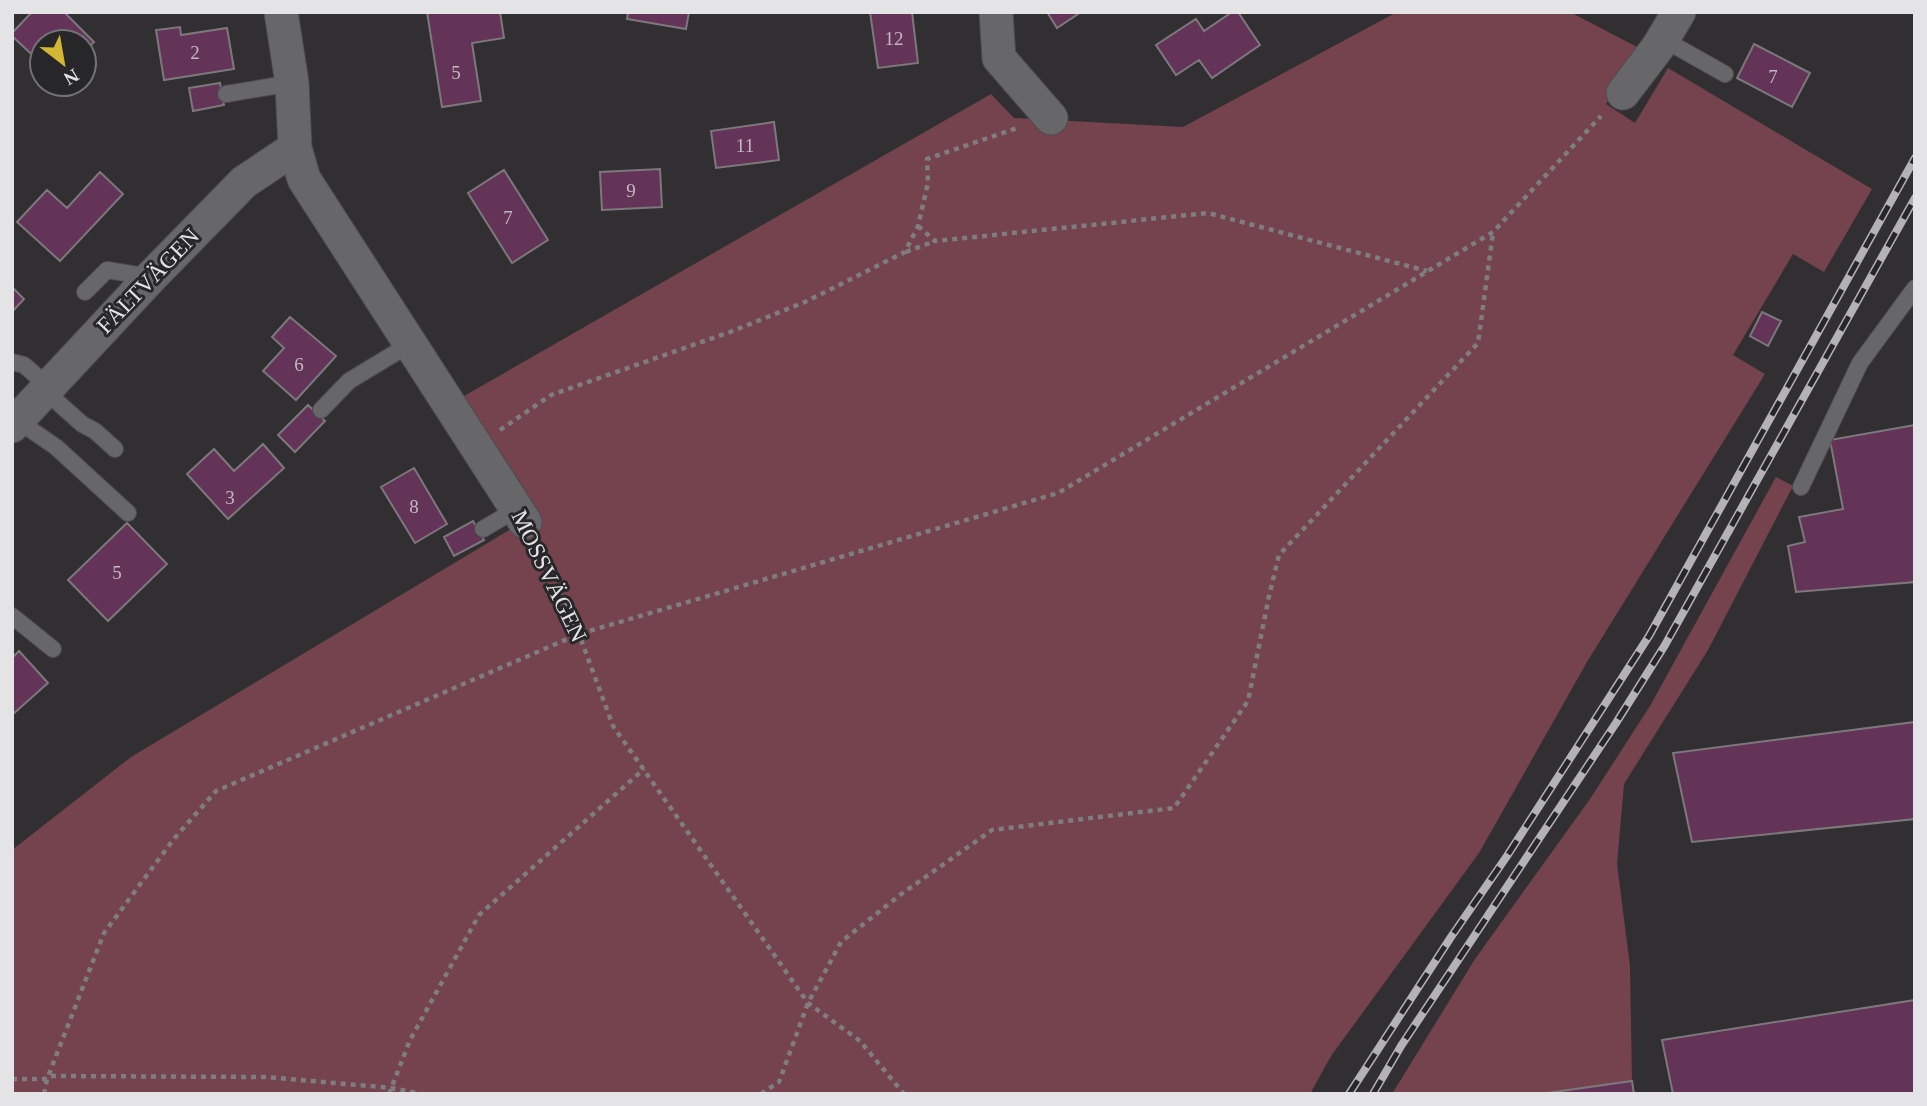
<svg xmlns="http://www.w3.org/2000/svg" width="1927" height="1106" viewBox="0 0 1927 1106" font-family="Georgia,serif">
  <rect width="100%" height="100%" fill="#312f32"/>
  <path fill="#74434e" d="M1397,12H1570L1639,48L1606,104L1635,123L1668,68L1872,189L1824,272L1793,254L1733,355L1765,374L1587,662L1479,853L1331,1056L1310,1094H12V850L131,757L539,512L464,396L991,94L1014,118L1183,127Z
    M1776,477L1793,486L1708,650L1624,784L1617,864L1630,966L1632,1081L1540,1094H1392L1475,959L1590,799L1650,706Z"/>
  <path fill="#633358" stroke="#7c787b" stroke-width="2" d="M32,12H64L94,42L84,52V42H42V64L12,36V33Z
    M427,12H500L504,38L472,43L481,101L442,107Z
    M628,12H689L686,29L627,19Z
    M870,12H912L918,63L878,68Z
    M1047,12H1081L1057,28Z
    M1232,12H1238L1260,45L1212,78L1199,60L1176,75L1156,45L1196,19L1204,31Z
    M180,27L181,35L227,28L234,69L164,80L156,30Z
    M1754,44L1810,73L1792,107L1737,78Z
    M220,83L224,105L193,111L189,88Z
    M774,122L779,160L716,168L711,131Z
    M660,169L662,207L602,210L600,172Z
    M504,170L548,240L512,263L468,193Z
    M100,172L123,194L60,261L17,222L47,190L67,208Z
    M12,287L24,299L12,312Z
    M1762,312L1781,321L1768,346L1750,336Z
    M290,317L336,356L296,400L263,371L284,348L272,337Z
    M308,405L325,421L295,452L278,435Z
    M1915,425V582L1796,592L1788,546L1805,542L1799,517L1843,509L1830,440Z
    M263,444L284,468L228,519L187,474L214,449L234,471Z
    M414,468L447,524L415,543L381,487Z
    M473,521L484,540L454,556L444,537Z
    M127,523L167,564L108,621L68,580Z
    M19,651L48,683L12,715V658Z
    M1915,722V819L1692,842L1673,753Z
    M1915,1000V1094H1673L1662,1040Z
    M1632,1081L1634,1094H1540Z"/>
  <g fill="none" stroke-linecap="round" stroke-linejoin="round">
    <g stroke="#4e4c4f" stroke-width="18">
      <path id="lane" d="M1663,39L1725,74
        M226,94L292,83
        M85,292L107,270L150,277
        M12,362L24,365L49,387
        M45,391L82,424L95,431L115,449
        M321,410L349,381L410,344
        M18,421L56,447L128,513
        M1801,487L1860,363L1915,288
        M483,529L517,509
        M12,616L53,649"/>
    </g>
    <g stroke="#4e4c4f" stroke-width="35">
      <path id="street" d="M281,12L292,83L295,148L304,179L525,522
        M996,12L999,58L1051,118
        M1623,93L1658,47L1679,12
        M12,426L151,277L244,182L295,148"/>
    </g>
    <path stroke="#7f7d80" stroke-width="4.5" stroke-dasharray="5 5" stroke-linecap="butt" d="M918,226L935,241L1208,213L1427,271
      M906,252L935,241
      M500,430L551,395L730,332L805,302L905,252L918,226L928,183L927,159L1020,127
      M539,549L579,634L613,726L808,1003L860,1041L904,1094
      M12,1079H47L51,1076L266,1077L392,1088L422,1094
      M44,1094L47,1079L104,933L173,840L216,791L579,634L1058,493L1493,232L1601,116
      M389,1094L410,1040L479,915L644,769
      M761,1094L779,1082L808,1003L841,942L900,895L992,830L1174,808L1248,701L1269,596L1279,555L1478,343L1493,233"/>
    <use href="#lane" stroke="#676669" stroke-width="16"/>
    <use href="#street" stroke="#676669" stroke-width="33"/>
    <g stroke="#b3b2b4" stroke-width="8">
      <path id="rail" d="M1349,1094L1451,937L1507,856L1649,636L1915,158
        M1373,1094L1401,1046L1616,723L1665,645L1915,198"/>
    </g>
    <use href="#rail" stroke="#272629" stroke-width="5" stroke-dasharray="16" stroke-linecap="butt"/>
  </g>
  <g text-anchor="middle" dominant-baseline="central" stroke-width="6" stroke-linejoin="round" paint-order="stroke">
    <g font-size="19" fill="#c4b7c2">
      <text x="894" y="38">12</text>
      <text x="195" y="52">2</text>
      <text x="456" y="72">5</text>
      <text x="1773" y="76">7</text>
      <text x="745" y="145">11</text>
      <text x="631" y="190">9</text>
      <text x="508" y="217">7</text>
      <text x="299" y="364">6</text>
      <text x="230" y="497">3</text>
      <text x="414" y="506">8</text>
      <text x="117" y="572">5</text>
    </g>
    <g font-size="23" fill="#e4e3e5" stroke="#272629">
      <text transform="translate(148 281) rotate(-46)">FÄLTVÄGEN</text>
      <text transform="translate(549 576) rotate(64)">MOSSVÄGEN</text>
    </g>
  </g>
  <rect width="1927" height="1106" fill="none" stroke="#e4e3e5" stroke-width="28"/>
  <g transform="translate(63 63) rotate(149)"><circle r="33" fill="#272629" stroke="#737274" stroke-width="2"/>
  <path d="M0-5L12 26L0 18L-12 26Z" fill="#d4b635"/>
  <text y="-10" font-size="19" font-weight="bold" text-anchor="middle" fill="#e4e3e5">N</text>
  </g>
</svg>
